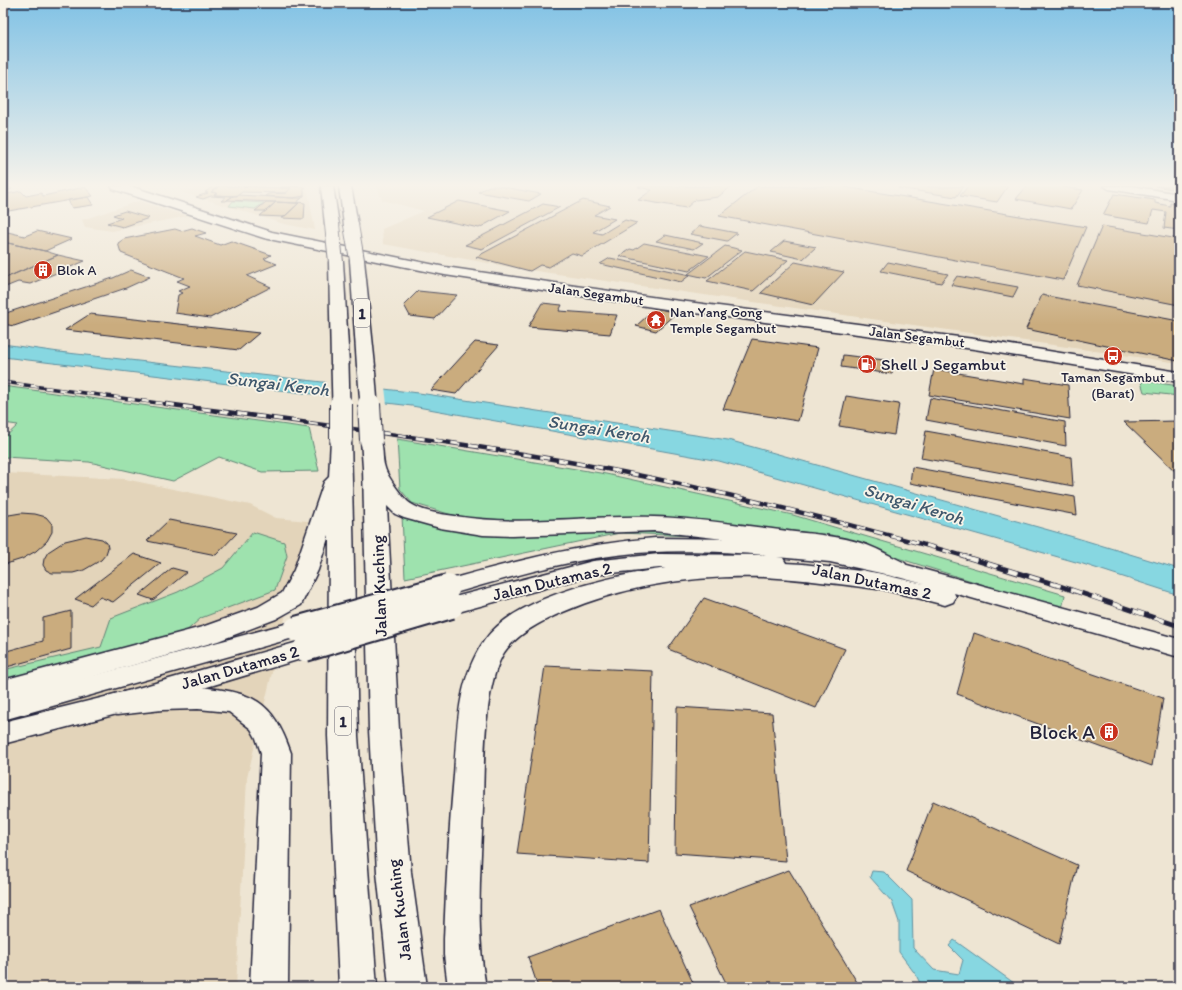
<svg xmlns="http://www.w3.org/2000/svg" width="1182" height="990" viewBox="0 0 1182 990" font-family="Itim,sans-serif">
  <rect width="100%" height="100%" fill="#eee5d3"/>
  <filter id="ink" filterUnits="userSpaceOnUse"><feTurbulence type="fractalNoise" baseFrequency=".025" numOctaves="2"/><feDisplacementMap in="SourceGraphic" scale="8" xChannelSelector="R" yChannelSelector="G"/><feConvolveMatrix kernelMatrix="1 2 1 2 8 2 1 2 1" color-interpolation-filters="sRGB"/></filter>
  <g filter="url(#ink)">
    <path fill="#e3d4ba" d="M207,186H307L315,230L284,224L181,192Z
      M377,186H1179V363L515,268L383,244L382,229L424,211L382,200Z
      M139,201L188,216L112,231L85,227L82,220Z
      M3,473L125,479L250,505L276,518L308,521L247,778L236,987H3Z"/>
    <path fill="#9ee2ae" stroke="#608274" d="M233,201L264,203L255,209L229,206Z
      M1145,381L1179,386V396L1144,392L1141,382Z
      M3,386L309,428L319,471L262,472L219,457L173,481L89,462L4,457L3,439L18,425L3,423Z
      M397,439L606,474L793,515L1065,595L1062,609L820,534L636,518L559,521H472L412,503L400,489Z
      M402,516L463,530L650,526L715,537L620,533L405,578Z
      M253,532L284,542L287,556L275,590L201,618L183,634L3,683V670L101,647L111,618L178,592L223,568Z"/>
    <path fill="#87d7e1" stroke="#5f8f9f" d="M3,344L59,352L419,393L728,440L1077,538L1179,569V595L1083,564L719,461L412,406L3,357Z
      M872,871L884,872L912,900L913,948L934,970L959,974L963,960L949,946L954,940L1014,983L1016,987H922L916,975L899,952V922L892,902L870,877Z"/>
    <path fill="#eee5d3" d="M326,381L385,387L387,405L325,397Z"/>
    <path fill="#caac7e" stroke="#22223b" d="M3,186H10L12,189L3,192Z
      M214,186H219L211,192L217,193L214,195L233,196L226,201H221L226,197L211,196L203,199L196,197L208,193L205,192Z
      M219,186H234L291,188L286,193L242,192L237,196L214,195L217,193L211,192Z
      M282,186L304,187V196L293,198L265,196L268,194L286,193L291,188H280Z
      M489,186H498L541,194L529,201L478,192Z
      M639,186H732L718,197L695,200L686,208L638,200L652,190L638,187Z
      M758,186H839L1086,227L1063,280L719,216Z
      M899,186L942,187L964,186L956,197L898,188Z
      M968,186H1008L997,202L960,196Z
      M1027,186H1057L1083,190L1071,209L1016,199Z
      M1155,186H1179V190Z
      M85,187L93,196L3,212V195L21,191L26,196L41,193L43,196Z
      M1114,194L1155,200V203L1170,206V203L1179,204V230L1164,228L1166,212L1153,210L1149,223L1103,215Z
      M238,195L293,198H302L296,203L227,200L233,196Z
      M88,197L93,205L72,208L68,200Z
      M583,200L610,206L594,215L615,219L593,232L602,234L625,220L637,223L582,256L572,253L549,267L540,265L530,271L476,257Z
      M459,201L510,211L479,228L427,217Z
      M266,202H276L266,211H255Z
      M276,202L296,203H299L284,217L260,216Z
      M297,202L305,203L304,219L281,218L284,217L299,203H296Z
      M543,204L560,207L482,249L465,245Z
      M125,211L149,218L123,227L107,223L122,218L113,215Z
      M700,226L737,233L727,241L690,234Z
      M1102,226L1179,239V305L1077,285Z
      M192,228L206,233L195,236L220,245L231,241L271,255L264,259L277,264L247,276L271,287L210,318L175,313L178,295L182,293L178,291L190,286L177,281L184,278L121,253L118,243L124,239L175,229L181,231Z
      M3,231L25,236L37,231L72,239L45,251L3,242Z
      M665,235L703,243L694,249L656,241Z
      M784,241L816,247L803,259L771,252Z
      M3,242L45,251L58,255L3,279Z
      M644,243L709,256L689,271L619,256L630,249L634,250Z
      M725,246L742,250L706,278L688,274Z
      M745,251L788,260L753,291L707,281Z
      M58,255L85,261L30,284L18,282L3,288V279Z
      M610,258L690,275L681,282L600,264Z
      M795,262L844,272L813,305L761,293Z
      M888,262L948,274L941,283L881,271Z
      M131,270L150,277L126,288L14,326L3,324V314L113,278Z
      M957,276L1018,287L1013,297L951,285Z
      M418,291L457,295L435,319L410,316L404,305Z
      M1042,295L1179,321L1178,361L1026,329Z
      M542,303L562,305L559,311L617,315L610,334L528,327Z
      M656,308L676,313L656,331L636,326Z
      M90,314L259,333L239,350L65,330Z
      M752,339L818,348L798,421L723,409Z
      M475,342L499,345L456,394L431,390Z
      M843,355L893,361L892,374L841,367Z
      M934,369L1024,384V378L1068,385L1070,419L929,395Z
      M846,396L899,404L894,435L839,426Z
      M930,398L1065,422L1066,446L926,420Z
      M1179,421V475L1124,422Z
      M926,431L1071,457L1073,486L921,458Z
      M912,467L1075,497L1077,515L910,483Z
      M21,513L35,514L46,517L52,524V532L47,541L36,551L22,559L3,565V516Z
      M169,520L237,533L216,555L147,541Z
      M86,536L102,539L107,543L108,548L106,554L101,560L84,570L73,573H52L46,570L43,565L44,559L48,552L65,541Z
      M134,554L161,563L113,602L100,597L91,605L75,599Z
      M172,568L187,572L153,600L139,595Z
      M704,598L845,649L816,708L668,649Z
      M71,611V649L3,668V652L43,641V618Z
      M974,633L1163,698L1152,766L957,694Z
      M545,666L653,671L649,863L517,854Z
      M677,707L772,713L786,861L675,853Z
      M933,801L1077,865L1059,944L906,871Z
      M789,870L860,987H728L689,907Z
      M659,909L695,987H538L528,957Z"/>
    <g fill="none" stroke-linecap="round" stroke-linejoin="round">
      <g stroke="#22223b" stroke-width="3">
        <path id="minor" d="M1104,186H1131L1179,194V200L1109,189Z
          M655,538L741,539L830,548L896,562L1179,639V657L954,593L956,597L953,602L945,605L854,582L851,577L854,572L862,570L924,584L894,576L830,562L777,557L783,558L786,563L783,568L775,570L743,568H659L593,575L451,614L443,612L439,606L443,600L593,561L659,554L766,555C720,551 663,549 617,555C559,562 504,579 448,595L440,592L437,587L440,582C512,562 580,544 655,538Z
          M296,621L304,623L308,629L304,635L3,720V700Z
          M305,640L314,643L317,649L314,655L117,714L3,744V722L117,694Z"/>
      </g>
      <g stroke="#22223b" stroke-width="3">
        <path id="major" d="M111,186H130L272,232L445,267L672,300L974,339L1179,372V382L974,349L672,310L445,275L264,238L113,189Z"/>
      </g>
      <g stroke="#22223b" stroke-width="3">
        <path id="highway" d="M321,186H333L339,225L337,228H327L325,225Z
          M339,186H351L358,225L356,228H346L344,225Z
          M357,256L362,257L364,260L375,366L372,370L366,371L360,370L357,366L350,260L352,257Z
          M336,258L341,259L343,262L349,364L346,368L340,369L334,368L331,364L329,262L331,259Z
          M341,433L348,435L351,439L358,736L377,987H339L328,736L329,535L318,570L301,605L276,619L218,641L3,702V680L202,627L258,607L282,593L294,570L324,482L329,477L331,439L334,435Z
          M371,434L378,436C385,445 381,457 385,468C387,476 404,500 411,504C423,512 441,514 455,516C522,527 587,515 654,517C694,518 740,525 780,530C808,534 840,535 867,545C880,550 892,557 905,563L908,569L905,575L896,577L887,575L850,555L838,552L654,531L512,536L483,535L440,528L404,518L395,514L387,506L399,730L411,872L427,987H389L377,872L369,730L363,468L361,440L364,436Z
          M747,561L803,564L877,573L886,575L889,581L886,587L877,589C840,584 802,579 764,577C697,575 626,585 563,612C543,620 513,636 502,656C483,692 484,767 483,808C481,867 475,928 486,987H448L444,955V939C446,884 449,830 454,775C457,730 457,680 484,641C524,583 679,562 747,561Z
          M198,687C252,692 272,699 291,753L288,987H250L261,753L256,738L251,729L229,712L198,709L162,710L117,715L107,712L103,704L107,696C136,687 168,688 198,687Z"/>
      </g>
      <use href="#minor" fill="#f7f3e8" fill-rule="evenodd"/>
      <use href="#major" fill="#f7f3e8" fill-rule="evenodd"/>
      <use href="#highway" fill="#f7f3e8" fill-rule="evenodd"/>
      <g stroke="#22223b" stroke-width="3.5">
        <path id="rail-far2" d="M3,382L173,405"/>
      </g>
      <g stroke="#22223b" stroke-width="4.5">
        <path id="rail-far1" d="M166,404C291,421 416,436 541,457C636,473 729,494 822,518C872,531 921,543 970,558"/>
      </g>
      <g stroke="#22223b" stroke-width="5">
        <path id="rail" d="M966,557L1057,585L1179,626"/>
      </g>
      <use href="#rail-far2" stroke="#f7f3e8" stroke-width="2.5" stroke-dasharray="7" stroke-linecap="butt"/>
      <use href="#rail-far1" stroke="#f7f3e8" stroke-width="3" stroke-dasharray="9" stroke-linecap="butt"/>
      <use href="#rail" stroke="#f7f3e8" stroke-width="3.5" stroke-dasharray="11" stroke-linecap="butt"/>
      <g stroke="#22223b" stroke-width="28" stroke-linecap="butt">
        <path id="minor-bridge" d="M296,629L448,587
          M305,649L451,606"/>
      </g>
      <g stroke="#22223b" stroke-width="16" stroke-linecap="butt">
        <path id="highway-bridge-far2" d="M332,225L336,262
          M351,225L357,260"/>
      </g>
      <g stroke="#22223b" stroke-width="20" stroke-linecap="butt">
        <path id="highway-bridge-far1" d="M340,364L341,405
          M366,366L369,405"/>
      </g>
      <g stroke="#22223b" stroke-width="24" stroke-linecap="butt">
        <path id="highway-bridge" d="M341,404V439
          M369,404L371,440"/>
      </g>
      <use href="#minor-bridge" stroke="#f7f3e8" stroke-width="24"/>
      <use href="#highway-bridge-far2" stroke="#f7f3e8" stroke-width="14"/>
      <use href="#highway-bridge-far1" stroke="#f7f3e8" stroke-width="17"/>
      <use href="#highway-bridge" stroke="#f7f3e8" stroke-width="22"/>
    </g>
  </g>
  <linearGradient id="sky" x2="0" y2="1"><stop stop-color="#81c2e5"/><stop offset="0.57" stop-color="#f7f3eb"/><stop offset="1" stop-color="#f7f3eb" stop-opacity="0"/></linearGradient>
  <rect width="1182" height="325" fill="url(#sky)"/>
  <defs>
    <g id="building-disc" transform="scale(1)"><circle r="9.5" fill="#c8321e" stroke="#f7f3e8"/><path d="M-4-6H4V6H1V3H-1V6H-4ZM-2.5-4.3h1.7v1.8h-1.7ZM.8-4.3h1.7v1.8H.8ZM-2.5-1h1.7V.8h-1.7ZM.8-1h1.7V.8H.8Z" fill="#fff"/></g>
    <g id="temple-disc" transform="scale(1)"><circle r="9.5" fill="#c8321e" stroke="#f7f3e8"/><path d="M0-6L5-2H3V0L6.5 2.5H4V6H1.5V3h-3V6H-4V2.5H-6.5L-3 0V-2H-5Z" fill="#fff"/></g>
    <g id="bus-disc" transform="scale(1)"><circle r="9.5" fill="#c8321e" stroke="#f7f3e8"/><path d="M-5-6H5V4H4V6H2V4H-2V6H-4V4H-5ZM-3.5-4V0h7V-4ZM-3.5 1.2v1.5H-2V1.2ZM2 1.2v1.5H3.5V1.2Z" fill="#fff"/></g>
    <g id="fuel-disc" transform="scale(1)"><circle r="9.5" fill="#c8321e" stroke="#f7f3e8"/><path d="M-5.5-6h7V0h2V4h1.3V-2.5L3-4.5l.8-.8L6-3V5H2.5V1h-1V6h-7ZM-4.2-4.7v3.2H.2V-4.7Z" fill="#fff"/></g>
  </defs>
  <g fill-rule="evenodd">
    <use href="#building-disc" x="43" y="270"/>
    <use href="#temple-disc" x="656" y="320"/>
    <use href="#bus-disc" x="1113" y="356"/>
    <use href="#fuel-disc" x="867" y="364"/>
    <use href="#building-disc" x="1109" y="732"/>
  </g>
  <g text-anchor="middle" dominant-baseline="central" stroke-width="3.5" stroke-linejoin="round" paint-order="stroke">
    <g font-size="14" fill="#22223b" stroke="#f7f3e8" text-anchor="start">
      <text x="57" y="270">Blok A</text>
      <text x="670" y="312">Nan Yang Gong<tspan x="670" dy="16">Temple Segambut</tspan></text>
      <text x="1113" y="377" text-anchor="middle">Taman Segambut<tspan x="1113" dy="16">(Barat)</tspan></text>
    </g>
    <g font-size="14" fill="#22223b" stroke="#f7f3e8">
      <text transform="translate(596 294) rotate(8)">Jalan Segambut</text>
      <text transform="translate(917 337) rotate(7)">Jalan Segambut</text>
    </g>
    <g fill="#f7f3e8" stroke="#62616f" stroke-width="1">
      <rect x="354" y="299" width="16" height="28" rx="3"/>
      <rect x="335" y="707" width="16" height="28" rx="3"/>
    </g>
    <g font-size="16" font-weight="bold" fill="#22223b">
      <text x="362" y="313">1</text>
      <text x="343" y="721">1</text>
    </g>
    <g font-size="17" fill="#22223b" stroke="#f7f3e8" text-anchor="start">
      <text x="881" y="364">Shell J Segambut</text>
    </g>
    <g font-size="17" fill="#22223b" stroke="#f7f3e8">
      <text transform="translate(552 581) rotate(-13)">Jalan Dutamas 2</text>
      <text transform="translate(872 581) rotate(12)">Jalan Dutamas 2</text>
      <text transform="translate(379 586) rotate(-92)">Jalan Kuching</text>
      <text transform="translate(240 667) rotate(-16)">Jalan Dutamas 2</text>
      <text transform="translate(399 910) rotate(-97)">Jalan Kuching</text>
    </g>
    <g font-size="18" font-style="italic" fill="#40586d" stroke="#f7f3e8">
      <text transform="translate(278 384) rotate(7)">Sungai Keroh</text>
      <text transform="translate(599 429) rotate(9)">Sungai Keroh</text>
      <text transform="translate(914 504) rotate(17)">Sungai Keroh</text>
    </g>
    <g font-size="20" fill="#22223b" stroke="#f7f3e8" text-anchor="end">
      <text x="1095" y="732">Block A</text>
    </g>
  </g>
  <rect width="1182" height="990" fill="none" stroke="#f7f3e8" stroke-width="16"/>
  <rect x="8" y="8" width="1166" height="974" fill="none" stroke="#22223b" stroke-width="1.5" filter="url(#ink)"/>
</svg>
